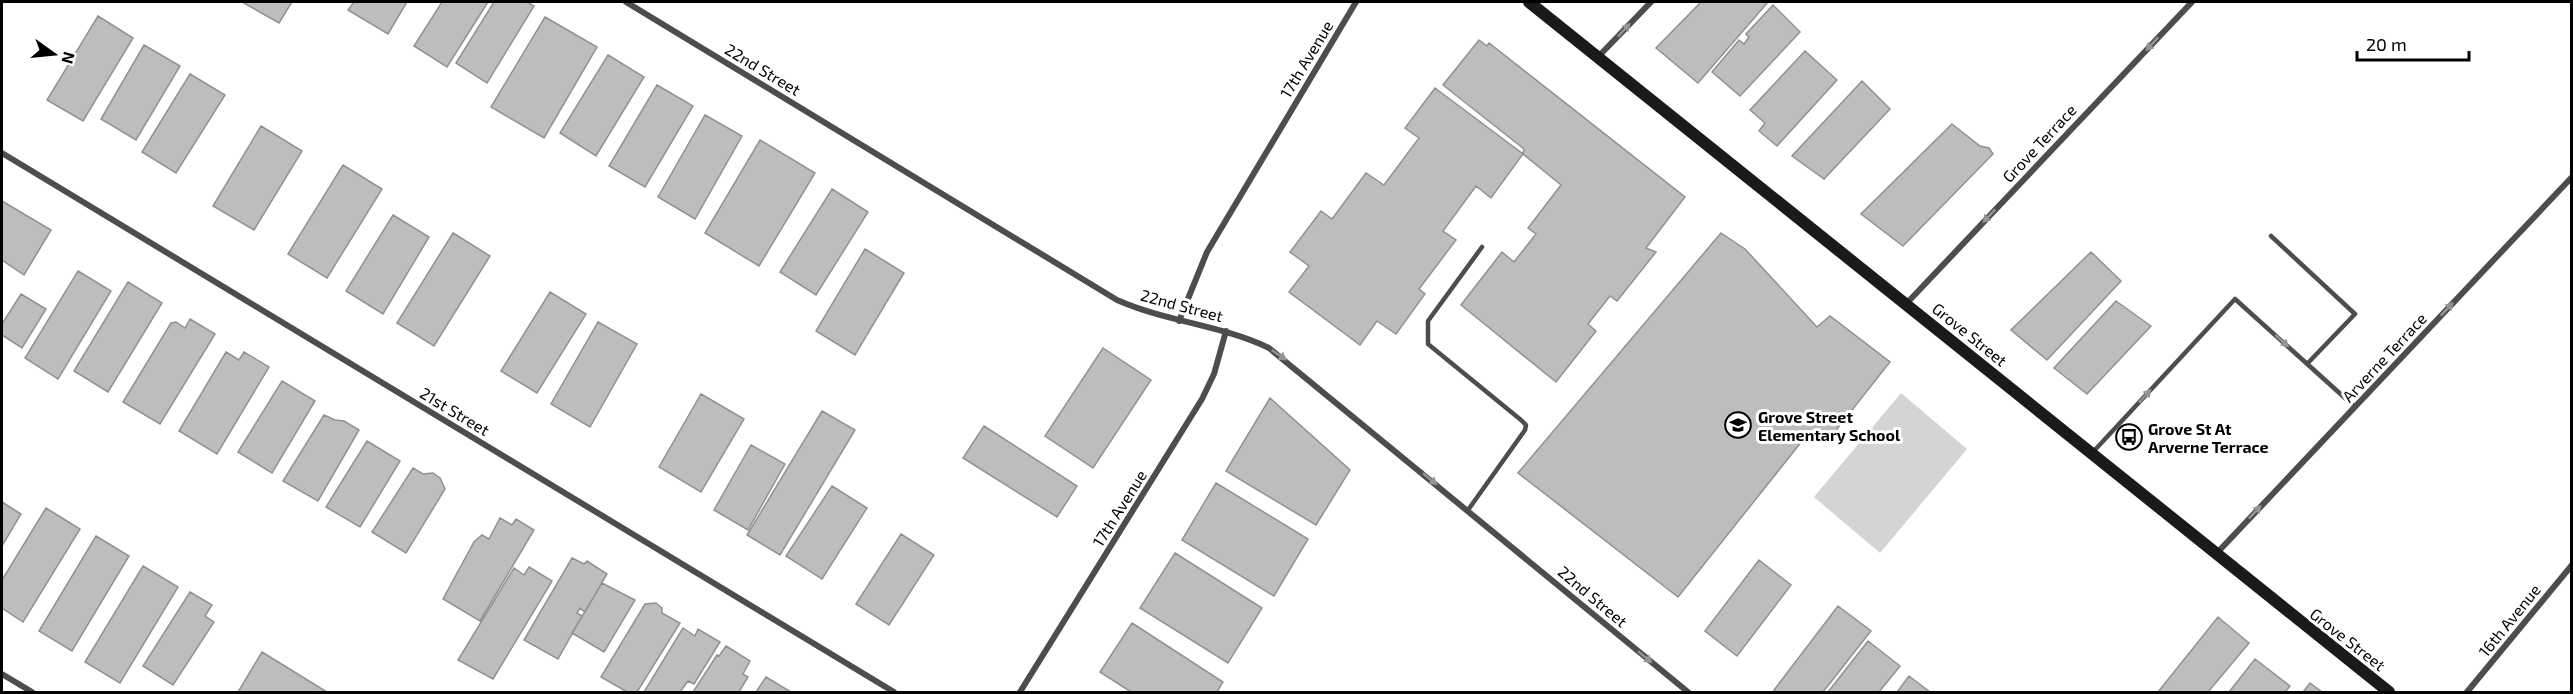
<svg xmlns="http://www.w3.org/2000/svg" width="2573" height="694" viewBox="0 0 2573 694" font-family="'Exo 2',sans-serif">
  <rect width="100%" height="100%" fill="#fff"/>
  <path fill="#d4d4d4" d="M1901,393L1967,449L1880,553L1814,497Z"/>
  <path fill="#bdbdbd" stroke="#919191" stroke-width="1.5" d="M242,2H292L279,23Z
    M354,2H407L388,34L348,10Z
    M442,2H488L447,67L414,46Z
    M494,2H527L534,6L487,83L456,63Z
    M1701,2H1768L1698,83L1656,48Z
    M1773,5L1800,32L1740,96L1712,72L1739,40L1744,44L1749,37L1746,34Z
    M98,16L133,38L83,121L47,100Z
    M545,17L597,47L544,138L491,107Z
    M1479,40L1487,46L1489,43L1685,197L1646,248L1656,252L1617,301L1610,296L1588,324L1596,331L1556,382L1461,305L1502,252L1514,262L1536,234L1528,228L1561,185L1523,154L1524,149L1443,85Z
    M144,45L180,66L136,140L101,119Z
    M1805,51L1837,80L1777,146L1759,131L1765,123L1750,110Z
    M608,55L644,77L596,156L560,133Z
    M190,74L225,95L176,173L142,152Z
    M1862,81L1890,109L1824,179L1792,156Z
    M657,85L693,106L645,187L609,166Z
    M1435,88L1523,154L1491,198L1476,186L1443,231L1456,240L1419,289L1425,294L1396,334L1377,321L1360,345L1289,292L1309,266L1290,252L1321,211L1332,219L1366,173L1384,185L1419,138L1405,128Z
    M705,115L742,136L695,219L658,197Z
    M1952,124L1980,146L1989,148L1993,154L1903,246L1861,214Z
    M261,126L302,151L254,230L213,206Z
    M760,140L815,173L759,266L705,233Z
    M343,165L382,189L327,278L288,254Z
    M832,189L868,212L816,295L780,272Z
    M2,201L51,230L24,275L2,260Z
    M393,215L429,237L383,314L346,291Z
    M453,233L490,256L434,346L397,323Z
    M1721,233L1745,249L1817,327L1830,316L1890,362L1826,443L1810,431L1678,597L1518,473Z
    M865,249L904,273L855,355L816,331Z
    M2091,252L2121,281L2047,360L2011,330Z
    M78,271L111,291L58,379L25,358Z
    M128,282L162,303L108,392L74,371Z
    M550,292L586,314L537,393L501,371Z
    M21,294L46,309L22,348L2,335V324Z
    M2116,301L2151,326L2087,394L2054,368Z
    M190,319L215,334L160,424L123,402L171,323L176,322L185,328Z
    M598,322L637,344L590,427L551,404Z
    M1103,348L1151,380L1093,468L1045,436Z
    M226,352L239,360L244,352L269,367L217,454L179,431Z
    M282,381L315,401L272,473L238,452Z
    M701,394L744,419L701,492L659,467Z
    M1270,398L1350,470L1316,525L1226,471Z
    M822,411L855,430L780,555L747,535Z
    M324,415L335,420L344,421L359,430L318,501L283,481Z
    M984,426L1077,486L1057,517L963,458Z
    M367,441L400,461L360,527L326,507Z
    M751,445L785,464L748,530L714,510Z
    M413,468L423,474L433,473L440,478L445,489L406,553L372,532Z
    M1216,483L1308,539L1274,596L1182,540Z
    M832,486L867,508L822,579L786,556Z
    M2,502L21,514L2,546Z
    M46,508L80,529L23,622L2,608V580Z
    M500,518L512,525L516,519L534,530L480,621L443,599L474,542L482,535L489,539Z
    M901,534L934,555L889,625L856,604Z
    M96,536L129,556L72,651L39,631Z
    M1175,553L1262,608L1228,663L1140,608Z
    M572,558L584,564L587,561L607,574L585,612L580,608L577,613L582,616L558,659L524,640Z
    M1759,560L1791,585L1737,656L1705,631Z
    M143,566L178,587L120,683L85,662Z
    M529,567L552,581L493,679L458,660L514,568L524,575Z
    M602,583L635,600L604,652L572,633Z
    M190,592L212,605L205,616L214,622L173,685L143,666Z
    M656,603L662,608V613L680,623L637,692H627L601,677L645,604Z
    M1838,606L1871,631L1823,692H1777L1774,690Z
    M2218,617L2249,643L2208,692H2158Z
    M1132,623L1223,682L1217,692H1131L1100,672Z
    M683,628L695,636L698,629L720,642L694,684L688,681L680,692H644Z
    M1868,641L1900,666L1879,692H1828Z
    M726,646L750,661L743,674L748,677L739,692H693L717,655L719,656Z
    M262,652L327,692H238Z
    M2255,659L2290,686L2285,692H2229Z
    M1909,676L1930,692H1897Z
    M766,677L791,692H756Z
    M2310,683L2322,692H2303Z"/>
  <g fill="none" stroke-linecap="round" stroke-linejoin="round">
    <path stroke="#4d4d4d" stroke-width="4.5" d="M2271,236L2355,314L2307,364
      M2093,452L2235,299L2355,407
      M1468,510L1525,430L1526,425L1521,420L1428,344V321L1482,247"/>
    <path stroke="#4d4d4d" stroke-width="6" d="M626,2L1117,300C1167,322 1221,325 1269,348L1688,692
      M1598,57L1651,2
      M2,153L894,692
      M1907,303L2192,2
      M1179,321L1207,252L1356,2
      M2216,554L2572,177
      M2,674L32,692
      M1020,692L1202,399L1214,374L1226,331
      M2467,692L2572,565"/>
    <path stroke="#1a1a1a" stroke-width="12" d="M1529,2L2389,692"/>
  </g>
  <defs><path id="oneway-solid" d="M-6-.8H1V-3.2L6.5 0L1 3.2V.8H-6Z" transform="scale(1.5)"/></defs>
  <g fill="#949494">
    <use href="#oneway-solid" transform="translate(1624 30) rotate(-47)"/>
    <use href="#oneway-solid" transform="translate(2152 44) rotate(133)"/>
    <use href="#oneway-solid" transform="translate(1989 216) rotate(133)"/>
    <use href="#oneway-solid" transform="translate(2447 309) rotate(-47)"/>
    <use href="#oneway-solid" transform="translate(2282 341) rotate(42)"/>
    <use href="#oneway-solid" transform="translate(1279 355) rotate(34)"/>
    <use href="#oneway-solid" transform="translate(2145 396) rotate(-47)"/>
    <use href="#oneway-solid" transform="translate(1430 479) rotate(40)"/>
    <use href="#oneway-solid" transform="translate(2255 512) rotate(-47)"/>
    <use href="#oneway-solid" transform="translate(1645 657) rotate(40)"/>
  </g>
  <defs>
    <g id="school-ring" transform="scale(1.35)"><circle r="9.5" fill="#fff" stroke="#000" stroke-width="1.5"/><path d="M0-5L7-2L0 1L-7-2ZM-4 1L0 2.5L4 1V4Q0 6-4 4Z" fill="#000"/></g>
    <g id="bus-ring" transform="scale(1.35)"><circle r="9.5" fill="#fff" stroke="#000" stroke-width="1.5"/><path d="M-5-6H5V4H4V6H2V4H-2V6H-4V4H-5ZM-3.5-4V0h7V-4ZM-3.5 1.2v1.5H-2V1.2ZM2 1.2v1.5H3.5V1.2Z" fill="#000"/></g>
  </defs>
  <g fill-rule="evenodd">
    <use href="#school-ring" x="1738" y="425"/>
    <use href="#bus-ring" x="2129" y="437"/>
  </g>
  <g text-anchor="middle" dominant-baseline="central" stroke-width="6" stroke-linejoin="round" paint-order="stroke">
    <g font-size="16" fill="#000" stroke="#fff">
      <text transform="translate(1306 59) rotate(-59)">17th Avenue</text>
      <text transform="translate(763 69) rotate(31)">22nd Street</text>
      <text transform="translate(2039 143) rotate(-47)">Grove Terrace</text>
      <text transform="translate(1182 305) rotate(15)">22nd Street</text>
      <text transform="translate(1970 334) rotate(39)">Grove Street</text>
      <text transform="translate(2384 357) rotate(-47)">Arverne Terrace</text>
      <text transform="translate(455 411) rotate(31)">21st Street</text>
      <text transform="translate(1119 508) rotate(-58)">17th Avenue</text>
      <text transform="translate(1593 596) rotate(40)">22nd Street</text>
      <text transform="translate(2509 620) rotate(-51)">16th Avenue</text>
      <text transform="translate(2348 639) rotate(38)">Grove Street</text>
    </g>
    <g font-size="16" font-weight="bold" fill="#000" stroke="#fff" text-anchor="start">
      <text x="1758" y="416">Grove Street<tspan x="1758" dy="18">Elementary School</tspan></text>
      <text x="2148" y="428">Grove St At<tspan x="2148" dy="18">Arverne Terrace</tspan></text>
    </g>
  </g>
  <rect width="2573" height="694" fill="none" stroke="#000000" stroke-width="6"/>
  <g transform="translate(54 54) rotate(105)" stroke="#ffffff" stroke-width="4.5" paint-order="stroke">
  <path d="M0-4.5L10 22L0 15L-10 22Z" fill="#000000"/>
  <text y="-9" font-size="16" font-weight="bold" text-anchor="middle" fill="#000000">N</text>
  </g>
  <path d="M2357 51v9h112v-9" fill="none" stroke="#000000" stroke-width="3"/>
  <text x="2366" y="51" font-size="18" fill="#000000" stroke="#ffffff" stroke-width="4.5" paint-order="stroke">20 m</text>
</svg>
